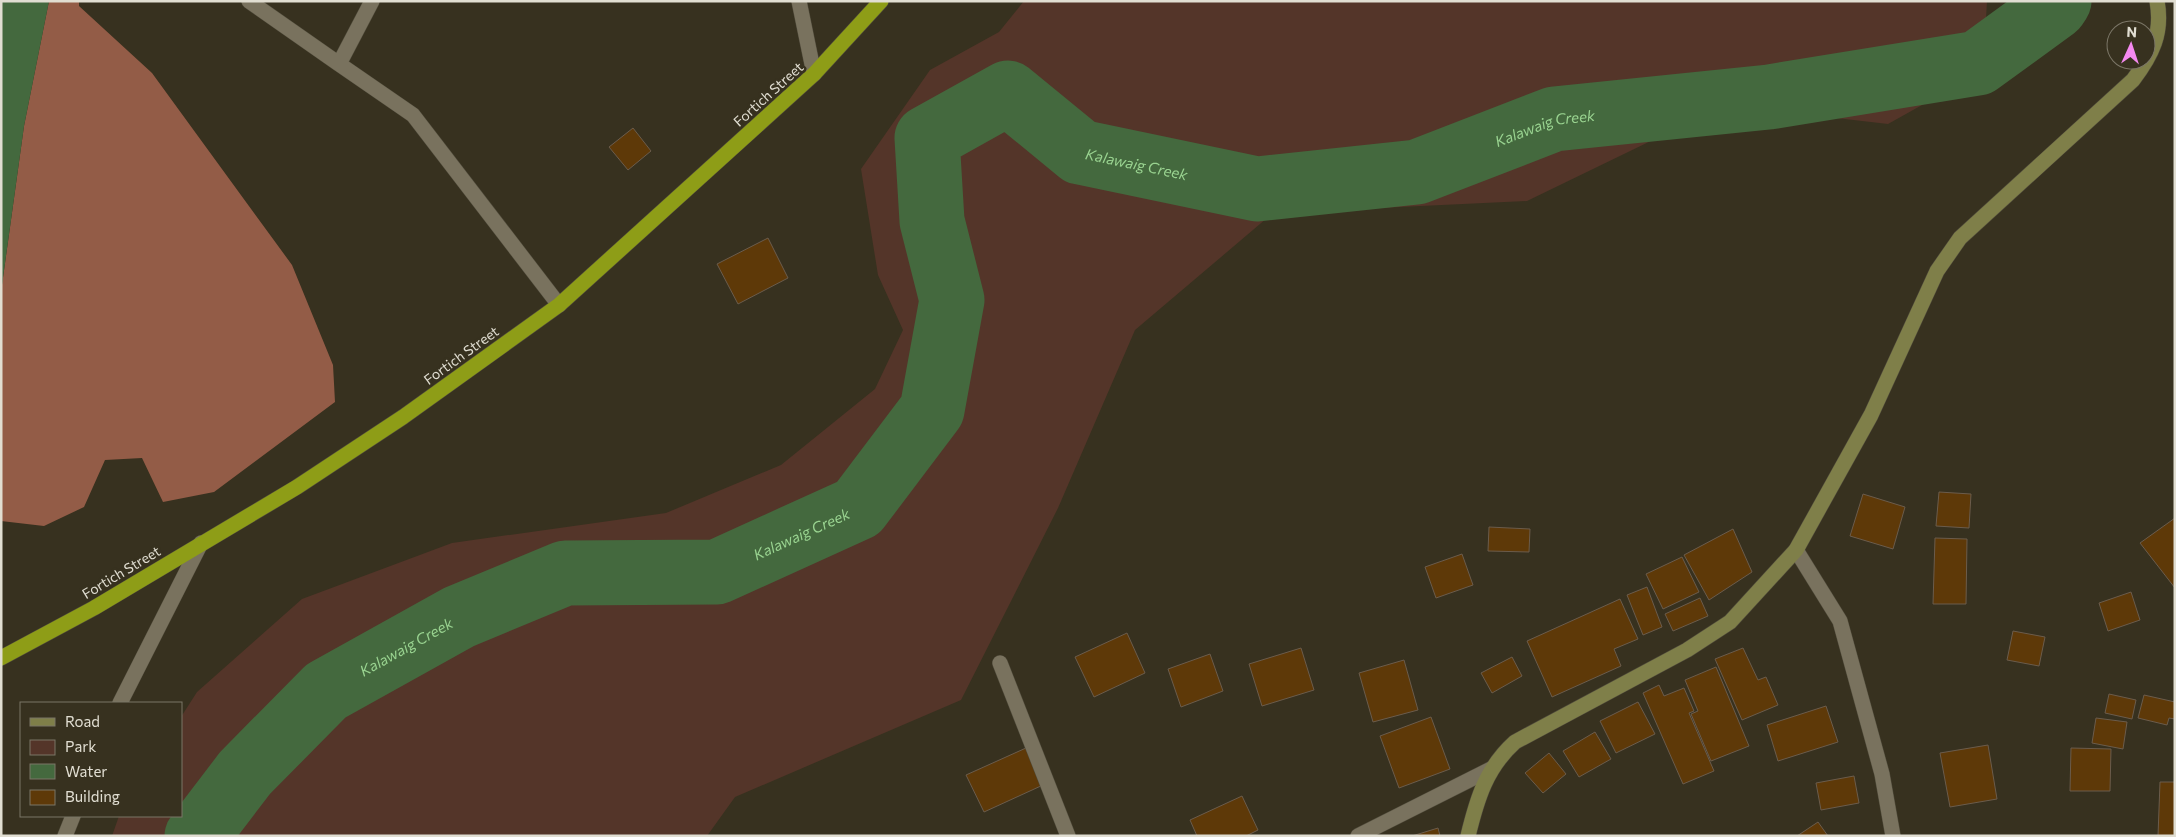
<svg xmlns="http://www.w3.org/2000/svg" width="2176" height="837" viewBox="0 0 2176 837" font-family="Commissioner,sans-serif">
  <rect width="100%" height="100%" fill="#37311f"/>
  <path fill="#543529" d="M1024,1H1987L1983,71L1888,124L1725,105L1527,201L1273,213L1135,330L1058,508L961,700L735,797L707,836H112L119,816H181V717L197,692L302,599L452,543L666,513L781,465L875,389L903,330L878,275L861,169L930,70L999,32Z"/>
  <path fill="#935c47" d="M49,1H79V6L152,73L292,265L333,365L335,402L214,492L163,502L142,458L105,460L84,507L44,526L1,521V292L24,126Z"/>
  <path fill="#44693e" d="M1,1H49L24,126L1,292Z"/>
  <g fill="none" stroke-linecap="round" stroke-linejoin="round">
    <path stroke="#44693e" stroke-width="65" id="s1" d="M197,836L245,773L326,691L459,617L565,573L717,572L858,508L932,410L952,300L932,221L927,138L1008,93L1080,152L1257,189L1417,172L1554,119L1769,97L1978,63L2055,7L2059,1"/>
  </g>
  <path fill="#5e3908" stroke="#6b5c4c" d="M633,128L651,151L628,170L609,147Z
    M768,238L788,278L738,304L717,264Z
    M1939,492L1971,494L1969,528L1936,526Z
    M1863,494L1905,507L1893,549L1850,536Z
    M2175,518V588L2140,543Z
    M1489,527L1530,529L1529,552L1488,551Z
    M1733,529L1752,572L1709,600L1684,555Z
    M1935,538L1967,539L1966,604H1933Z
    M1462,554L1473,585L1436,598L1425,567Z
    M1682,557L1699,592L1663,609L1646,574Z
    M1647,587L1662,627L1643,635L1627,595Z
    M2131,592L2140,620L2108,631L2099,603Z
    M1700,598L1708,616L1673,631L1665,614Z
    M1620,599L1638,639L1614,649L1621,666L1552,697L1527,641Z
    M2013,631L2045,637L2039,666L2007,660Z
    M1127,633L1145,673L1094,697L1075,657Z
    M1301,648L1314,690L1262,706L1249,664Z
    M1743,648L1758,680L1766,677L1778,705L1742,720L1715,659Z
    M1210,654L1223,691L1181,707L1168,669Z
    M1512,657L1522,676L1492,693L1481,673Z
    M1404,660L1418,710L1373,722L1359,673Z
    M1716,667L1749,746L1711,761L1691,714L1698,711L1685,680Z
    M1659,685L1664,696L1684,688L1694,711L1689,713L1714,771L1683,784L1643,693Z
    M2109,694L2136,700L2132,719L2105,713Z
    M2144,695L2175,702V719L2169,718L2167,725L2138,718Z
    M1638,702L1655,734L1616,753L1600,721Z
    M1826,706L1838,742L1778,761L1767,725Z
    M1431,717L1450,769L1399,788L1380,736Z
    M2096,718L2127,722L2123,749L2092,743Z
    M1595,732L1611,759L1579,777L1563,751Z
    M1988,745L1997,799L1950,807L1940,753Z
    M1026,748L1043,785L984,812L966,775Z
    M2071,748L2111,749L2110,791H2070Z
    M1549,753L1566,774L1543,793L1525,773Z
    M1854,776L1859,803L1821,810L1816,783Z
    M2160,782H2175V836H2158Z
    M1242,796L1258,830L1246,836H1197L1190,820Z
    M1818,822L1828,836H1797Z
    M1438,828L1440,836H1412Z"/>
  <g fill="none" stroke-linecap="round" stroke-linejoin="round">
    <g stroke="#514c3c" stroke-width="16">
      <path id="street" d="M249,1L339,64
        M372,1L339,64L413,115L559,305
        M799,1L814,74
        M1796,550L1840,621L1882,774L1893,836
        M1000,663L1068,836
        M120,703L201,543
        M65,836L73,816
        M1358,836L1491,769"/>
    </g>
    <g stroke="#514c3c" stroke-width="16">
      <path id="secondary" d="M1468,836C1477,799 1486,768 1515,742L1687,650L1730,622L1796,550L1871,415L1937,271L1960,238L2133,80C2152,55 2163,33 2157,1"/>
    </g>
    <g stroke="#514c3c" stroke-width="16">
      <path id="highway" d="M1,658L94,608L297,487L403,417L559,305L814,74L881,1"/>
    </g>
    <use href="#street" stroke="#79725e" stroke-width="15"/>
    <use href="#secondary" stroke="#7f7f49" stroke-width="15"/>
    <use href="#highway" stroke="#8e9d17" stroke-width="15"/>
  </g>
  <g text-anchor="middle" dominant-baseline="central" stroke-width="5" stroke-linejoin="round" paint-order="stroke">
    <g font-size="14" fill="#e1ded2" stroke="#37311f">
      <text transform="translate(768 94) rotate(-42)">Fortich Street</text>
      <text transform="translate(461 355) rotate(-36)">Fortich Street</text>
      <text transform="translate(121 572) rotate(-31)">Fortich Street</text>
    </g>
    <g font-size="15" font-style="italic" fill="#99d390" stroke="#37311f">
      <text stroke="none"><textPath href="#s1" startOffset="1831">Kalawaig Creek</textPath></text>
      <text stroke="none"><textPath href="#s1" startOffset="1411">Kalawaig Creek</textPath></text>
      <text stroke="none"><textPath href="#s1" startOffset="706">Kalawaig Creek</textPath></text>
      <text stroke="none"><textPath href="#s1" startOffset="286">Kalawaig Creek</textPath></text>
    </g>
  </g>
  <rect width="2176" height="837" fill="none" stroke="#e1ded2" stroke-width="5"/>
  <rect x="20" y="702" width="162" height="115" fill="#37311f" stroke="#7b7667"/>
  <rect x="30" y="718" width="25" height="8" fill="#7f7f49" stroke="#7b7667"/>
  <text x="65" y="727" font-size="15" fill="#e1ded2">Road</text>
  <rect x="30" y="740" width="25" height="15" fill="#543529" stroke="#7b7667"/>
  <text x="65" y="752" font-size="15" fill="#e1ded2">Park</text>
  <rect x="30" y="764" width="25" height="15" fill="#44693e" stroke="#7b7667"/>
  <text x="65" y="777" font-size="15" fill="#e1ded2">Water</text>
  <rect x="30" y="790" width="25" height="15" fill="#5e3908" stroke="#7b7667"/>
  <text x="65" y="802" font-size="15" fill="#e1ded2">Building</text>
  <g transform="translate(2131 45) rotate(3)"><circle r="24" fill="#37311f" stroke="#7b7667"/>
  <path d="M0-4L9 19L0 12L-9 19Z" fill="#f489f0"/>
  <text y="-8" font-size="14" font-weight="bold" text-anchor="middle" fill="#e1ded2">N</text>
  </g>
</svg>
